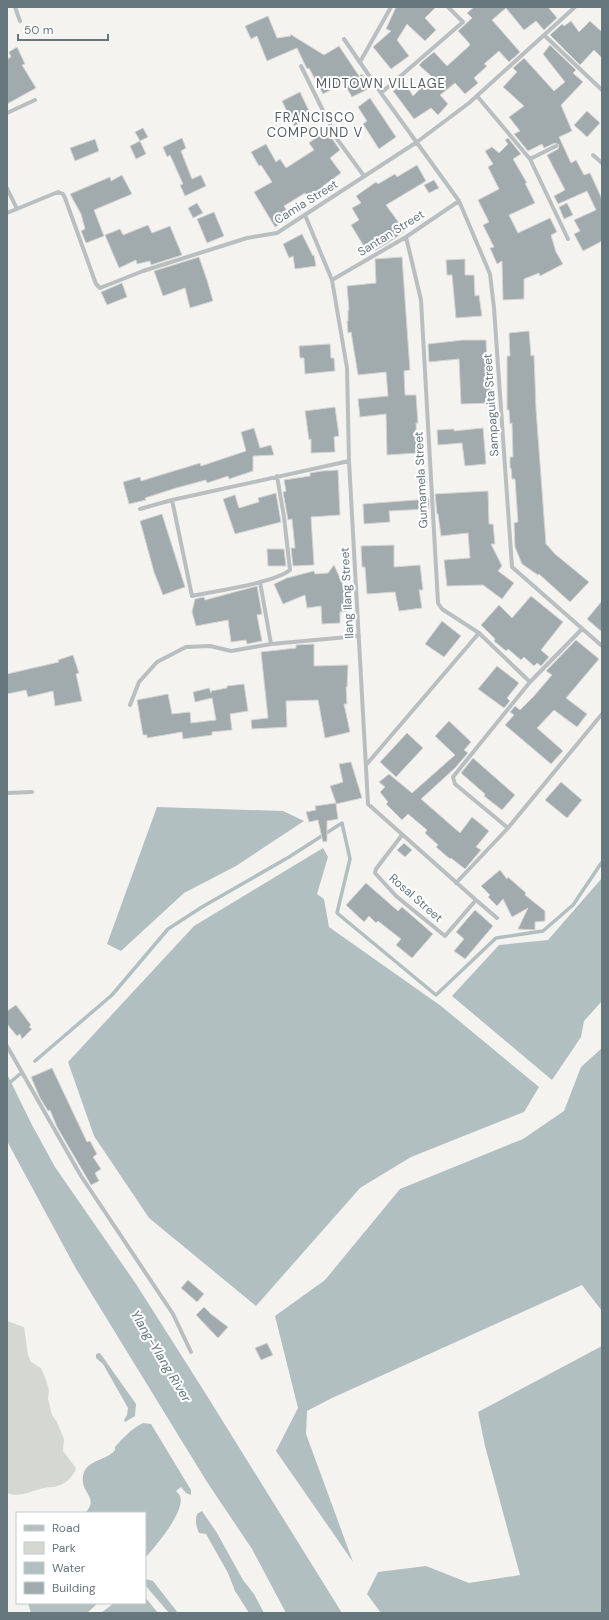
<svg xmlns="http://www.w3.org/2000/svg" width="609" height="1620" viewBox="0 0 609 1620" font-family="'DM Sans',sans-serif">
  <rect width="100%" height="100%" fill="#f4f3f0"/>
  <path fill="#d4d8d0" d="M7,1321L24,1327L28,1355L31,1362L41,1368L46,1380L49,1390L48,1399L52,1415L57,1422L64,1439L63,1451L76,1468C73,1478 63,1486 53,1487C50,1487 47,1487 44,1488C31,1491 20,1498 7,1493Z"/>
  <path fill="#b1bfc1" d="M157,807L283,811L304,821L236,866L184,893L121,951L107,944Z
    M323,848L328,857L317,894L324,899L329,927L441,1006L539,1087L524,1112L411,1157L360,1188L256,1306L149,1218L94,1136L68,1062L194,926Z
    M602,878V1001L584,1021L581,1037L552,1080L452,996L499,945L548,940Z
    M602,1048V1311L582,1285L332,1398L307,1411L306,1434L353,1562L276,1451L298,1408L275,1316L325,1280L400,1189L523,1139L564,1111L581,1067Z
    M7,1074L32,1125L55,1167L136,1284L204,1391L342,1613H286L252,1549L207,1482L75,1267L7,1141Z
    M602,1346V1613H381L367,1594L378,1572L426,1566L469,1583L520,1575L485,1446L478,1412Z
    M100,1353L136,1404L135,1416L125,1422L124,1420L127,1415L128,1408L103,1364L96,1358V1354Z
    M143,1423L151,1424L191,1490V1495L186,1493L181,1487L176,1491C177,1492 179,1494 180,1496C186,1511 155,1547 145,1558V1513H85C100,1497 80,1493 83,1476C86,1459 107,1461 115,1450V1447C123,1438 131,1429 143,1423Z
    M202,1511L217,1533L243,1580L254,1594L264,1613H249L235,1591L228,1573L206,1534L199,1533C196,1526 195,1521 197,1514Z
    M145,1579L153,1581L178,1613H169L145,1585Z
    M145,1597L158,1613H101L114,1603H145Z
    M28,1603H98L87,1613H31Z"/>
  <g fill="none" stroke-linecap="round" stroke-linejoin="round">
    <path stroke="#b1bfc1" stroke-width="3.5" d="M35,1061L112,995L168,929L202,907L289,857L342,823L350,859L337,913L436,995L496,938L543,931L573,905L602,862
      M7,1085L20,1074"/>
  </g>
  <path fill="#a1aaad" stroke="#d5d5d3" d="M396,7H436L425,18L436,30L425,41L407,24L397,40L409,56L391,69L373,47L391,31L386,29Z
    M474,7H548L557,18L544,30L536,21L524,30L506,8L492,20L520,52L509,62L499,51L484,64L487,66L474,78L478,83L465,94L455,83L440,95L448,104L438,115L431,108L414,119L393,91L405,83L413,96L432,77L419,65L423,61L434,52L447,66L469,46L470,44L458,31L472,18L467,13Z
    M268,16L277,38L291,36L290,34L324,55L339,46L359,76L362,74L370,88L352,97L344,83L323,94L309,68L307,69L297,48L267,61L257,36L251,39L245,26Z
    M571,21L579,32L590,21L602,32V58L594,50L580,65L550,35L562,24L564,26Z
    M550,45L576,70L573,73L583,82L561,105L572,131L559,137L571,163L576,160L584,175L590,173L602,199V241L583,251L574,234L580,231L574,220L596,210L587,191L558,204L554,196L565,190L547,155L558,149L559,145L555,143L544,148L542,144L528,151L514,134L520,131L509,117L524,106L503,87L517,72L513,68L524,58L554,91L565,82L543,54Z
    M17,47L25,64L22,65L36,88L7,104V59L11,57L9,52Z
    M300,92L312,117L294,126L282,101Z
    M370,98L396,137L379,149L363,124L367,121L358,107Z
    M587,111L600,123L587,137L574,125Z
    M143,128L148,137L140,141L135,132Z
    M326,130L340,150L330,158L341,173L323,186L324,187L308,197L305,193L284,206L291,218L275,227L254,192L272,182L261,165L259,166L251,152L266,144L276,162L280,159L286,168L314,150L309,143Z
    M182,138L186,148L181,151L192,179L201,175L206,186L185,196L180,185L183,184L170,155L167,157L163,147Z
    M508,138L521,154L513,159L527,183H525L535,203L509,215L518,233L550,218L557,232L551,235L556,252L563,264L540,276L539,273L524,279V299L503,300L502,261L497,264L490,248L494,247L483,225L489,222L478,200L499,189L488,167L493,164L485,151L492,147L499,153L508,144L505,140Z
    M95,139L99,151L75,161L70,148Z
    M140,141L146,154L136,159L130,146Z
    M417,165L426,181L386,205L405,231L388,243L374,251V249L368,253L351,225L359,220L352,208L361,203L356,196L376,182L378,184L395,174L397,177Z
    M122,175L132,194L94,210L104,236L86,243L81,231L85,229L81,214L70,194L110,177L111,181Z
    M434,180L439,188L429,193L424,185Z
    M197,203L203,213L193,218L188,208Z
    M567,203L573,215L564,219L559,207Z
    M214,212L224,236L207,243L197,219Z
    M148,225L152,233L170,226L182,255L151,265L150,261L137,264L136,260L119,268L105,235L120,229L123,235Z
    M302,234L313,256L314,255L316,266L295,269L293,256L289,258L283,244Z
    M199,257L207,280L213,301L190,308L185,288L163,296L154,271Z
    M402,257L410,370L404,371L405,395H416L418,423H416L417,453L387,455L386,414L360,417L358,399L388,396L386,372L358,375L351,332L348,333L347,321H348V310H349L347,286L376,283L375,259Z
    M465,259V275H474L475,296L479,295L482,316L456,318L452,275H447L446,260Z
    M122,283L127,297L107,305L101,292Z
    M529,331L531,356L534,355L536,409L546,544L555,554L589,582L570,602L539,574L538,575L522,564L515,547L514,523L518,522L515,479H512L511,468H510V457H513L512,423L510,424L509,410H507V356H510L509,333Z
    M463,340H486L487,362H490L492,403L461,404L459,359L429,362L428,344Z
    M330,344L331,358H334L335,371L305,374L304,358H300L299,346Z
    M335,407L339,436L334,437L335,452L311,453V439L309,440L305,411Z
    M254,428L260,448L271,445L274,455L253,456V471L229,479L228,476L207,483L206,480L176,488L145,498L146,500L129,504L123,482L140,477L141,481L200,463L201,466L246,451L241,432Z
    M483,428L486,464L465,466L462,443L438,445L437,430L454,429V431Z
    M338,470L340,515L311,517L314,565L293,566L291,548H295L292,519L288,520L283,492L286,491L284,480L310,476V473L322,471Z
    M488,491L489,524H493L495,544H491L502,566L498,571L514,583L502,599L483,585L447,586L444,560L470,558L468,533L441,536L438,514H437L435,494Z
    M276,493L281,522L235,534L223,499L235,495L239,508L259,502L258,498Z
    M429,499V509L389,511L390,522L364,524L363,504Z
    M162,514L185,587L163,595L154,572L140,521Z
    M394,545V567L420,565L423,590H419L422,608L399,611L395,592L367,594L365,567H362L361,546Z
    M267,549H284L286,566H268Z
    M334,565L347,594V611L340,612V623L322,624L321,606L307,608L305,595L283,604L274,584L287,578L314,571L315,574L328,573Z
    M257,586L262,614L257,615L262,641L247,644L246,640L231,642L228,620L196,626L192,612L195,599L204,597L205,600Z
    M531,596L563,622L541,650L549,657L541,666L537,663L534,666L524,657L521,660L508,649L506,651L494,641L495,639L481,625L499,605L512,618Z
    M602,601V632L587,619Z
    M442,621L461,636L444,657L425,644Z
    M576,640L599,659L566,698L587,714L577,727L554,710L537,728L563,751L551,764L505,725L514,715L510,712L515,706L520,710L534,696L552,675L546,671Z
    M314,644V666L348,665L347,687H346L347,704H344L350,732L325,738L318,700L286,701L287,727L252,729L251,720L268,718L261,652L296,648V645Z
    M73,655L79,673L76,674L82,701L55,706L53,691L28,697L26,690L7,694V674L59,662L58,660Z
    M497,666L519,683L507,698L510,701L504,708L478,689Z
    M244,684L248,711L230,714L232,730L212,732V735L183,739L182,732L147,738V735H143L137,700L168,694L172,714L190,712L191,723L216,720L212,698L195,702L193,692L209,688L211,693V691L227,688V686Z
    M449,721L471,742L464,750L468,753L455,768L421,799L460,833L472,817L489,831L476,847L481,850L465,869L451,858L450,859L436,847L438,845L425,833L427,830L408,814L402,820L386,804L388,802L380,792L385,787L379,782L389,774L412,793L455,755L435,736Z
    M407,733L423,748L396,777L380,762Z
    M473,758L515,795L502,810L484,796L485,794L461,773Z
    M351,762L362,798L336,804L338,819L327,821V841L323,842L318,820L309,822L306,812L316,810L315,806L336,803L330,786L343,782L339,764Z
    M561,782L582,800L567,818L545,800Z
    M404,843L412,850L405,857L397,850Z
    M500,870L507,879L508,877L526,893L525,895L545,911V921L535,922V930L518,929L528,908L512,917L503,899L497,906L488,897L490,895L481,886Z
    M366,883L398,911L402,907L433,934L412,958L396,945L401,939L378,921L376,923L369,916L364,922L346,905Z
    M475,910L493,926L465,959L454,951L464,939L456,932Z
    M16,1005L31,1025L29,1027L32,1029L22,1039L20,1034L17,1036L7,1024V1011Z
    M52,1068L87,1142L90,1141L97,1154L93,1157L101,1169L95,1173L99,1181L91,1185L57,1127L50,1110L48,1111L40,1098L31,1077Z
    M188,1280L204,1294L197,1302L181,1288Z
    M204,1307L211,1314L228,1327L218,1338L196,1315Z
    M267,1343L273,1355L261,1360L255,1348Z"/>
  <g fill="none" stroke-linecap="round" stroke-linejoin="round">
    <path stroke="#b9bec0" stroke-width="4" d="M15,7L20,21
      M544,35L602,90
      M344,39L381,93L459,201L490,274L494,308L512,567L602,646
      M360,62L391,7
      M301,66L337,139L364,176
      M381,93L463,22L448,7
      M477,96L530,159L568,239
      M7,113L35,100
      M593,155L602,163
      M530,159L556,146
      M7,188L17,209
      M7,213L58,192L63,194L65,198L96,284L100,288L143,271L247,238L277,233L417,142L469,103L575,7
      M305,215L332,280L347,368L349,461L368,804L476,900L497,918
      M406,237L421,300L438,603L442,609L479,633L530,682
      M332,280L406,237L459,201
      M172,500L192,596C215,591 274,583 290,570L284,517L277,476
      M140,509L172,500L349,461
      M260,582L271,644
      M130,705L139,682L157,662L186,647L210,646L231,651L271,644L359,636
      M366,765L479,633
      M7,793L32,792
      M508,828L455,784L453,777L530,682L582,629
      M402,835L376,869L375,873L396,896L445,936L476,900
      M456,883L508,828L602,714
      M7,1046L81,1176L173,1314L191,1352"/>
  </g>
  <g text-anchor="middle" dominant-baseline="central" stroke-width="4" stroke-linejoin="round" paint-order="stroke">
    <g font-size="12" fill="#66777e" stroke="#fff">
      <text transform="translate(306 202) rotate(-32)">Camia Street</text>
      <text transform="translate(391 233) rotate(-32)">Santan Street</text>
      <text transform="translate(491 405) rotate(-94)">Sampaguita Street</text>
      <text transform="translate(421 480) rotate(-93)">Gumamela Street</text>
      <text transform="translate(347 593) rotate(-93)">Ilang Ilang Street</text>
      <text transform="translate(416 898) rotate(41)">Rosal Street</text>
    </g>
    <g font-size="13" letter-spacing="1" fill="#535f64" stroke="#fff">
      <text x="381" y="83">MIDTOWN VILLAGE</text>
      <text x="315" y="117">FRANCISCO<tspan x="315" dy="15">COMPOUND V</tspan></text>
    </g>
    <g font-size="13" font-style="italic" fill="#62787b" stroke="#fff">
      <text transform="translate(161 1356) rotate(59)">Ylang-Ylang River</text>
    </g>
  </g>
  <rect width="609" height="1620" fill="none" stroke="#66777e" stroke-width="16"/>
  <rect x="16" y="1512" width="130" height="92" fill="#ffffff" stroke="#c2c9cb"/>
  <rect x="24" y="1525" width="20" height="6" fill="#b9bec0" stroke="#c2c9cb"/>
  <text x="52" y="1532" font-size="12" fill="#66777e">Road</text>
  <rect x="24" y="1542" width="20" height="12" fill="#d4d8d0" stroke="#c2c9cb"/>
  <text x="52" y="1552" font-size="12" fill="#66777e">Park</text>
  <rect x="24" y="1562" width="20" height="12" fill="#b1bfc1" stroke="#c2c9cb"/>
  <text x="52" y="1572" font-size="12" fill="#66777e">Water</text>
  <rect x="24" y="1582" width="20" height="12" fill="#a1aaad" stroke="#c2c9cb"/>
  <text x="52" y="1592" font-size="12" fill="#66777e">Building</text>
  <path d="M18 34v6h90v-6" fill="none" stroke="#66777e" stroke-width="2"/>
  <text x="24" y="34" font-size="12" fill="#66777e" stroke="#ffffff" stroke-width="3" paint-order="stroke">50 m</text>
</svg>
